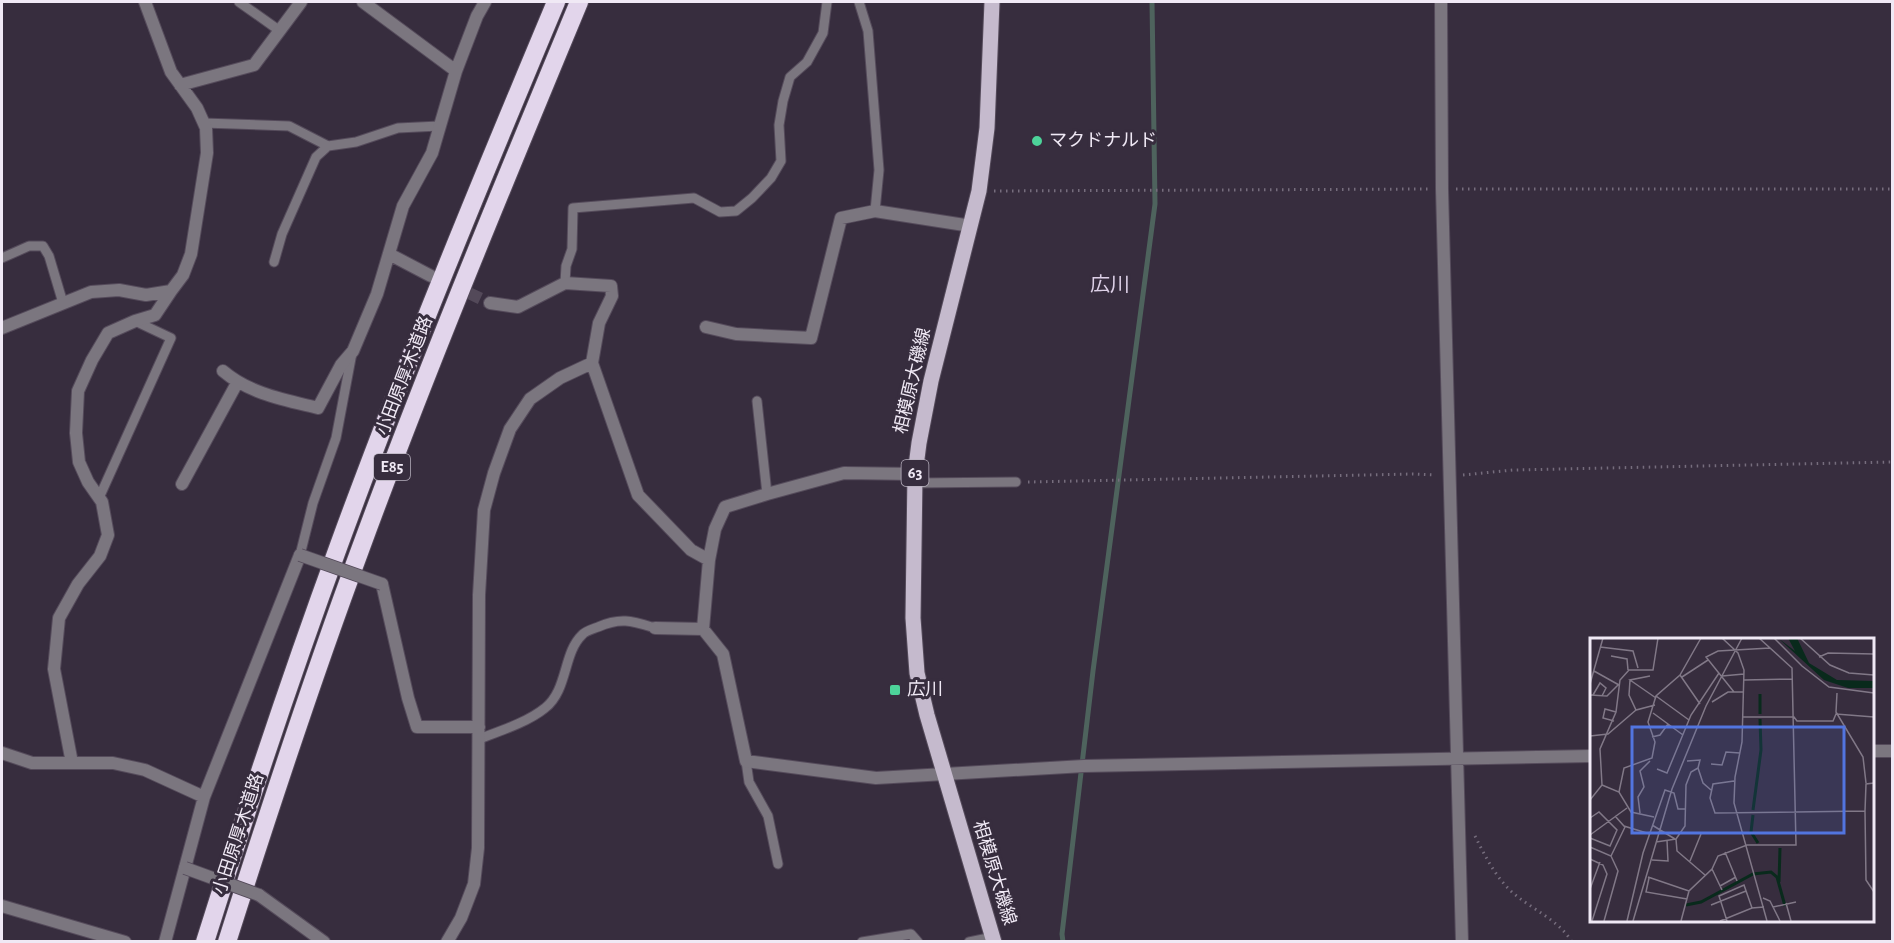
<svg xmlns="http://www.w3.org/2000/svg" width="1894" height="943" viewBox="0 0 1894 943" font-family="'Alegreya Sans','Noto Sans JP',sans-serif">
  <rect width="100%" height="100%" fill="#372d3e"/>
  <g fill="none" stroke-linecap="round" stroke-linejoin="round">
    <path stroke="#4e635d" stroke-width="5" d="M1063,942L1062,934L1093,671L1155,204L1152,2"/>
    <path stroke="#534959" stroke-width="12" stroke-dasharray="12 6" stroke-linecap="butt" d="M437,278L490,303"/>
    <g stroke="#554b5b" stroke-width="11">
      <path id="lane" d="M239,2L280,31
        M859,2L868,31L879,170L875,211
        M203,123L289,126L328,146
        M2,258L29,246H43L49,256L63,303
        M274,262L282,234L316,157L328,146L356,142L398,128L439,126
        M565,283L566,266L572,249L573,208L694,198L720,212L736,211L752,198L771,178L781,161L779,125L783,101L790,77L807,62L823,33L827,2
        M757,401L767,494
        M915,483L1016,482
        M99,498L171,338L135,321
        M300,555L313,503L336,438L352,353
        M479,739C500,731 528,722 545,708C568,690 563,653 582,635C585,631 593,629 598,627C621,617 632,621 655,628
        M746,761L749,782L768,816L778,864
        M862,942L911,934L918,942
        M969,942L993,937"/>
    </g>
    <g stroke="#554b5b" stroke-width="14">
      <path id="street" d="M363,2L456,71
        M1441,2L1442,189L1462,942
        M180,85L254,65L301,2
        M389,254L431,276
        M490,303L518,307L565,283L611,286L612,296L599,323L592,363L638,495L691,550L709,560
        M706,327L736,334L811,338L841,218L875,211L971,226
        M2,328L91,292L119,290L146,295L171,291L183,275L191,254L207,153L206,128L197,108L171,72L145,2
        M223,371C250,394 285,400 318,408L341,365L353,351L377,294L403,206L432,153L456,71L477,16L485,2
        M915,474L844,473L767,494L725,507L715,529L709,560L703,629L723,654L746,761L876,778L1084,766L1591,756
        M182,484L237,383
        M382,584L408,698L417,727H479
        M655,628L703,629
        M1872,751H1892
        M2,753L32,763H113L145,770L204,797
        M72,763L54,669L59,618L78,584L100,556L108,535L102,502L88,482L79,462L76,433L78,391L92,360L108,333L135,321L155,315L171,291
        M259,895L324,942
        M2,906L125,942
        M165,942L204,797L300,555
        M447,942L461,918L474,884L478,848L479,595L484,510L494,473L510,429L530,399L560,378L592,363"/>
    </g>
    <g stroke="#554b5b" stroke-width="17">
      <path id="primary" d="M992,2L987,128L979,191L931,381L919,443L915,474L913,618L917,673L927,715L994,942"/>
    </g>
    <g stroke="#554b5b" stroke-width="20">
      <path id="highway" d="M205,942C247,808 291,676 339,545C406,362 481,181 556,2
        M227,942C269,810 312,679 360,550C428,365 504,183 579,2"/>
    </g>
    <path stroke="#766d7d" stroke-width="3" stroke-dasharray="1.5 4.5" stroke-linecap="butt" d="M1456,189H1892
      M994,191L1429,189
      M1463,475L1513,470L1892,462
      M1028,482L1413,474L1435,475
      M1475,836C1486,858 1498,882 1518,897C1536,911 1560,922 1572,942"/>
    <use href="#lane" stroke="#7b767f" stroke-width="9"/>
    <use href="#street" stroke="#7b767f" stroke-width="12"/>
    <use href="#primary" stroke="#c5bacd" stroke-width="15"/>
    <use href="#highway" stroke="#e2d5eb" stroke-width="18"/>
    <g stroke="#554b5b" stroke-width="14" stroke-linecap="butt">
      <path id="street-bridge" d="M300,555L382,584
        M185,868L259,895"/>
    </g>
    <use href="#street-bridge" stroke="#7b767f" stroke-width="12"/>
  </g>
  <g fill="#4dd39a" stroke="#372d3e" stroke-width="2">
    <circle cx="1037" cy="141" r="6"/>
    <rect x="889" y="684" width="12" height="12" rx="3"/>
  </g>
  <g text-anchor="middle" dominant-baseline="central" stroke-width="6" stroke-linejoin="round" paint-order="stroke">
    <g fill="#372d3e" stroke="#b8b1be" stroke-width="1.5">
      <rect x="374" y="454" width="36" height="26" rx="4.5"/>
      <rect x="901.5" y="460" width="27" height="26" rx="4.5"/>
    </g>
    <g font-size="16" font-weight="bold" fill="#f0e9f5">
      <text x="392" y="467">E85</text>
      <text x="915" y="473">63</text>
    </g>
    <g font-size="18" fill="#f0e9f5" stroke="#372d3e" text-anchor="start">
      <text x="1049" y="141">マクドナルド</text>
      <text x="907" y="690">広川</text>
    </g>
    <g font-size="18" fill="#f0e9f5" stroke="#372d3e">
      <text transform="translate(405 376) rotate(-69)">小田原厚木道路</text>
      <text transform="translate(913 381) rotate(-77)">相模原大磯線</text>
      <text transform="translate(239 834) rotate(-72)">小田原厚木道路</text>
      <text transform="translate(994 873) rotate(73)">相模原大磯線</text>
    </g>
    <g font-size="20" fill="#ddd0e7" stroke="#372d3e">
      <text x="1110" y="285">広川</text>
    </g>
  </g>
  <g transform="translate(1590 638)">
    <rect width="284" height="284" fill="#372d3e"/>
    <path d="M188,0L205,13L198,0H207L219,25L247,42L283,43V50H258L234,42Z" fill="#092a1c"/>
    <path fill="none" stroke="#092a1c" stroke-width="3" d="M170,56V76M163,172L171,112L170,81M163,177L161,194L168,205M189,244L190,210M96,267L111,264L163,236L181,234L187,239L195,268"/>
    <path fill="none" stroke="#817887" stroke-width="1.5" d="M132,0L148,15L154,32L152,104L145,139L144,165L177,283M184,0L212,28L239,49L284,55M210,0L240,27L259,35L284,37M10,9L43,13L48,30M21,18L37,21L38,32M229,19L238,15L284,16M4,33L29,47M90,37L110,66M60,38L40,42L66,60M132,38L154,36M92,39L118,22M40,42L39,57L46,72L65,67M154,42L202,41M0,46L13,0M144,54L116,19L128,13L180,10M247,55L246,74L273,119L276,145M0,57L17,58L28,47M3,57L10,45L16,50L12,58M66,58L99,82M122,64L138,54H153M63,75L93,97M153,79H204L207,83H243L246,76L284,79M24,83L13,80L15,71L26,74M0,98L18,96L46,72M62,99L70,97L78,86M97,123L110,122L108,130L113,145L121,152M121,126L132,127L136,114L150,115M108,130L101,134L96,147L95,188L86,201L87,213L115,237M67,131L77,135L101,77L129,35M144,143L123,146L120,160L125,175L275,173M284,145L276,146L275,173L276,242L284,254M12,147L29,154L41,174L64,179M29,154L34,130L62,120L65,104L58,84L66,58L90,37L111,0M0,162L12,147L10,111L26,74L30,42L39,32H63L68,0M50,175L48,159L54,149L50,133L60,123M25,178L34,188L60,196M0,180L9,174L27,192L20,208L0,200M62,187L85,201M0,197L37,170M66,204L86,201M0,209L21,218L28,233L14,283M135,214L147,243M21,218L35,189M0,221L13,227L17,236L2,283M62,222L78,223L77,202M100,223L111,196M122,231L132,252M58,239L99,253M59,240L56,254L97,261M130,248L146,239M0,251L10,224M173,260L180,263L190,283M196,265L201,283M121,267L156,253M183,269L206,264M37,283L53,215L75,152L84,155L88,171H95M43,283L82,151L116,68L152,0M91,283L99,253L122,231L128,218L157,207H206L202,30L169,0M130,283L162,270L174,269M137,283L129,258L154,247L162,270"/>
    <path fill="#5275df" fill-opacity="0.15" stroke="#5275df" stroke-width="3" d="M42,89H254V195H42Z"/>
    <rect width="284" height="284" fill="none" stroke="#f0e9f5" stroke-width="3"/>
  </g>
  <rect width="1894" height="943" fill="none" stroke="#f0e9f5" stroke-width="6"/>
</svg>
